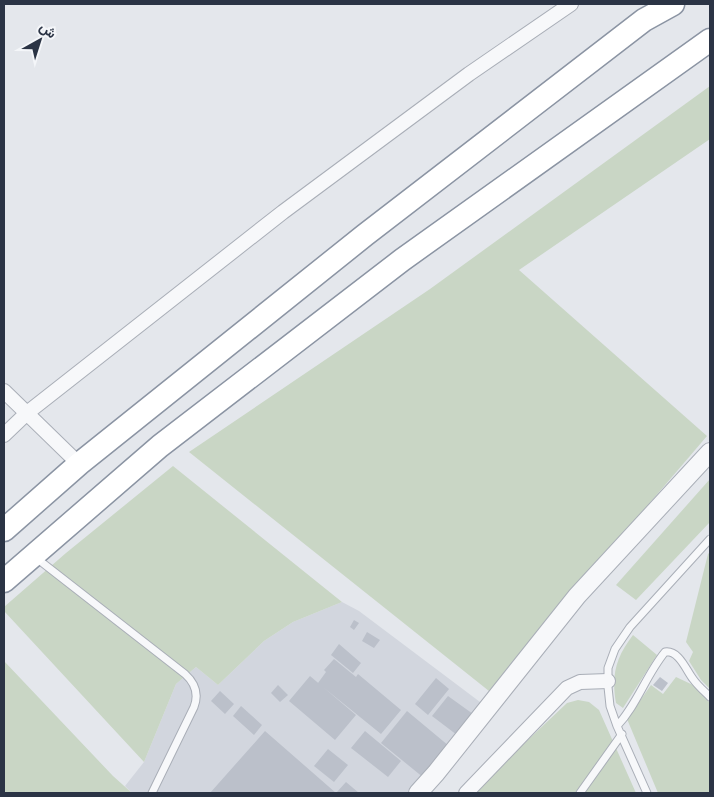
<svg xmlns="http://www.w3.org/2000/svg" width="714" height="797" viewBox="0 0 714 797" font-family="Manrope,Vazirmatn,sans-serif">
  <rect width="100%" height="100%" fill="#e4e7ec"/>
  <path fill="#d2d6de" d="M342,602L359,611L484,705L413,793H132L125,786L144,762L176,684L196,667L218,685L264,641L293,622Z"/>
  <path fill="#c9d6c5" d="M710,86V139L519,270L707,436L489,691L189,452L430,289Z
    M173,466L342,602L293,622L264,641L218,685L196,667L176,684L144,762L4,611V607L66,553Z
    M710,479V522L636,600L616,585Z
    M710,552V689L701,680L689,661L693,652L686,642L708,554Z
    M633,635L657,655L623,708L616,703C611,675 616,657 633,635Z
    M4,661L113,776L132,793H4Z
    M676,677L693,685L710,703V793H658L627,719L651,685L663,694Z
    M578,700L589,702L599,710L636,793H460L494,772L567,703Z"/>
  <path fill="#bbc0ca" d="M354,620L359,623L354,630L350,627Z
    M367,632L380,640L374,648L362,641Z
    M339,644L361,663L353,673L331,655Z
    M334,659L356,677L358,674L401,710L381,734L318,683L326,672L324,670Z
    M310,676L356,715L335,740L289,701Z
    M660,677L668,683L662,691L653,685Z
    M436,678L449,689L428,715L415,704Z
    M278,685L288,695L280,702L271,693Z
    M220,691L234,704L225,714L211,701Z
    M448,696L473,714L457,735L432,716Z
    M241,706L262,725L254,735L233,716Z
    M407,711L449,746L424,778L381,743Z
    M265,731L336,793L346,782L359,793H210Z
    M365,731L401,761L388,777L351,748Z
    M328,749L348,765L334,782L314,766Z"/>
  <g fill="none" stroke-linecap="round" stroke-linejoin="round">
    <g stroke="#a9aeb7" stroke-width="9">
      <path id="service" d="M35,557L185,674C195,683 199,694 194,707L152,793
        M617,726C637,705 646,675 665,652C679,650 686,670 693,679C698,686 704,691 710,697
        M580,793L622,734
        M647,793L617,726L610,706L608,687V668L615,649L630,627L710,539"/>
    </g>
    <g stroke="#a9aeb7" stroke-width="16">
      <path id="minor" d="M4,391L79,464
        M4,435L27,413L283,212L469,74L571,4
        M466,793L567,688L580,682L608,681"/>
    </g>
    <g stroke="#a9aeb7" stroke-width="20">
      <path id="tertiary" d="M418,793L436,773L577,596L710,452"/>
    </g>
    <g stroke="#8b94a3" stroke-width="25">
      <path id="trunk" d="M4,530L79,464L365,235L644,20L673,4
        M4,581L160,446L402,260L710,40"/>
    </g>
    <use href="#service" stroke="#f7f8fa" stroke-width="7"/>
    <use href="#minor" stroke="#f7f8fa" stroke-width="14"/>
    <use href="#tertiary" stroke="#f7f8fa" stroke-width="18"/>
    <use href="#trunk" stroke="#fff" stroke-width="22"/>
  </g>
  <rect width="714" height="797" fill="none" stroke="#2b3445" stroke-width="10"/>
  <g transform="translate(40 40) rotate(39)" stroke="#f4f6f9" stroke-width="4" paint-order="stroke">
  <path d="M0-4L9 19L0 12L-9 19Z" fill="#2b3445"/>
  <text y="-8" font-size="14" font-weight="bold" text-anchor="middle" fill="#2b3445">ش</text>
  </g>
</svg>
